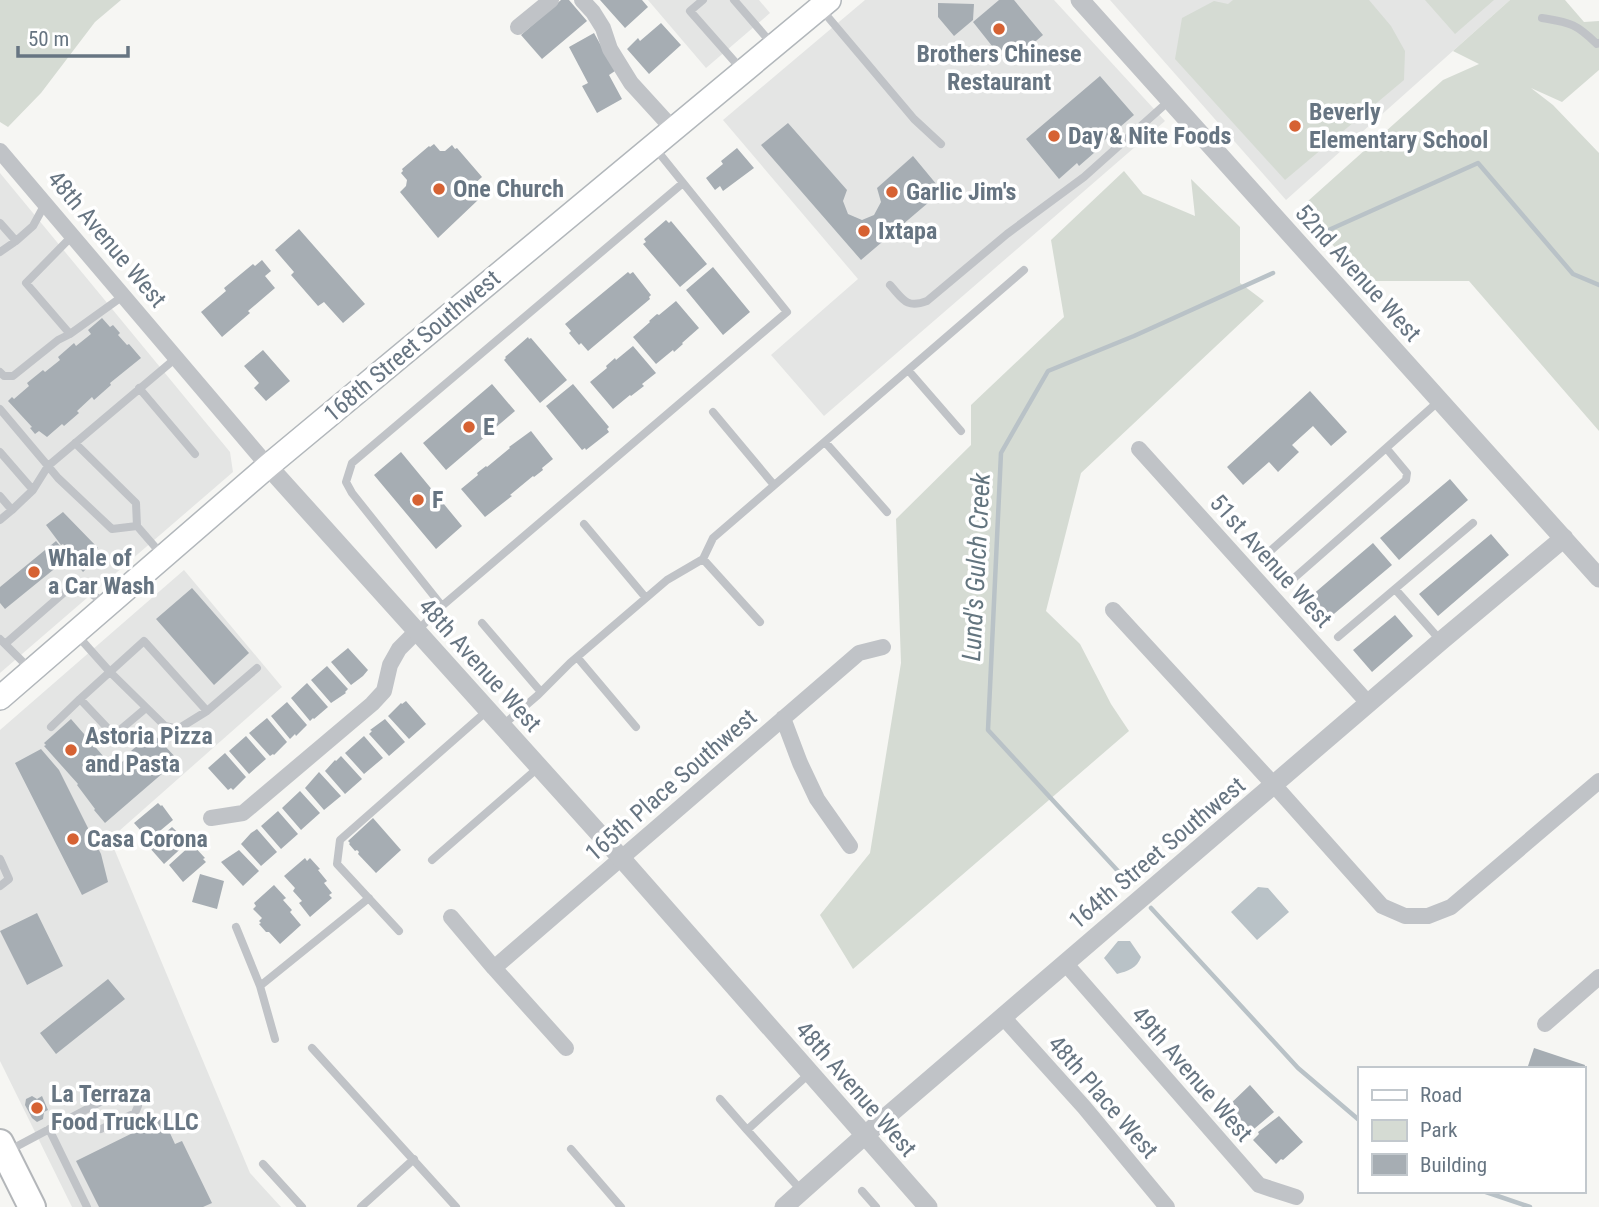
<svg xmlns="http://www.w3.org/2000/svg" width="1599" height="1207" viewBox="0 0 1599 1207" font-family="'Roboto Condensed',sans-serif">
  <rect width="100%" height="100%" fill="#f6f6f3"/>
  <path fill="#e4e5e4" d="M648,0H759L770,13L706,68Z
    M865,0H1054L1165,121L824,416L771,355L858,279L723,120Z
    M1110,0H1510L1286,200Z
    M0,173L230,452L233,472L0,673Z
    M184,570L282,687L110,839L250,1173L281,1207H72L0,1061V730Z"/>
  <path fill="#d5dbd3" d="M0,0H121L95,22L41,93L8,127L0,122Z
    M1233,0H1369L1391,26L1405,51L1404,80L1285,180L1175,59L1182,18L1214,1L1228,4Z
    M1425,0H1494L1455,34Z
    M1510,0H1565L1584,22L1599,21V70L1562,102L1531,88L1553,105L1599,153V431L1469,281H1365L1322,233L1298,210L1443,80L1479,64L1453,51Z
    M1124,171L1143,194L1195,216L1191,179L1240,227V283L1264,301L1081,473L1046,611L1080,644L1111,704L1129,731L853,969L820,915L870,853L901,663L896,519L971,445V405L1064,317L1051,240Z"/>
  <path fill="#b9c2c7" d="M1258,887L1268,888L1289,912L1257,940L1231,912Z
    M1118,941H1130L1141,957C1137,968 1128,971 1117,974L1104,958Z"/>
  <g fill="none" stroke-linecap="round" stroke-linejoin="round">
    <path stroke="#b9c2c7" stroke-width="4.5" d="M1322,233L1478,163L1573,274L1599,285
      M1129,883L988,730L1001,453L1048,371L1134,336L1273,273
      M1151,908L1298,1068L1359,1120
      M1483,1191L1530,1207"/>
  </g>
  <path fill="#a6adb3" d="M561,0H569L587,21L542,59L521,35Z
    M600,0H642L648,7L625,28Z
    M999,0H1014L1043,35L1023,52L1016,44L1008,51L1007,49L1003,52L1000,48L996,51L973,22Z
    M938,3L974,4L973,20L954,36L938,17Z
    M661,23L681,45L649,74L627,49L638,38L640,41Z
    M594,33L615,71L609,75L622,99L597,113L582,86L588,83L569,47Z
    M1100,76L1134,115L1100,144L1102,146L1079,166L1077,163L1059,179L1026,139Z
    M788,123L847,190L843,201L848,214L862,220L874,215L881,202L877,188L913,156L942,191L861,260L761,145Z
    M434,144L440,151H445L452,145L455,149L457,148L482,177L472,186L480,196L477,199L478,200L438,238L400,192L406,186L407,180L401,173L403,171L402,169L429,146L430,147Z
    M737,148L754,168L723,191L720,186L715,190L706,178L723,164L721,161Z
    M666,220L669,223L671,221L707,264L680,287L643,244L646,242L644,239Z
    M299,229L365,304L343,323L324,302L318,306L291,275L294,272L275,250Z
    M262,260L271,271L265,276L275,288L248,311L250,313L222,337L201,312L226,291L224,288L253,264L255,266Z
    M713,267L750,312L723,335L686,290Z
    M628,272L630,274L633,272L651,295L649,297L650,299L588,351L581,343L579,345L569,333L571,331L565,324Z
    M676,301L699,328L682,343L683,344L674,352L673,350L656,364L633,337L650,322L649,321L657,314L659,315Z
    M102,318L110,327L113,325L120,333L118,335L127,345L129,344L141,358L110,383L111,385L94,400L92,397L77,411L79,413L64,426L62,424L47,437L39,431L35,434L30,428L32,427L8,401L12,397L14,399L29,386L27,383L43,370L45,372L60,360L58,357L74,343L76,346L91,334L88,330Z
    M528,337L529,339L531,338L567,380L540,403L504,360L506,358L505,357Z
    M633,346L656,373L642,384L644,386L631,396L630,395L613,409L590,382L607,368L606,366L615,358L616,360Z
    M263,350L290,381L266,401L254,388L259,383L244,366Z
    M492,384L515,411L446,470L423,443Z
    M573,384L609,427L607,429L609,432L586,450L585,448L582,450L546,406Z
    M1310,391L1347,432L1331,446L1313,426L1292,445L1299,452L1278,472L1269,462L1243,485L1227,467Z
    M531,431L553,459L542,468L543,470L534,477L533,476L510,495L512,496L485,517L461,489L478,475L477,473L486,466L487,467L510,448L509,447Z
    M401,452L462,526L436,549L374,475Z
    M1450,479L1468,500L1399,560L1380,538Z
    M63,512L98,548L95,550L99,554L92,559L94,561L83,572L71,558L73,556L63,544L61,545L46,525Z
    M1491,534L1509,555L1438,616L1419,594Z
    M56,541L69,557L5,609L0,603V587Z
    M1373,543L1392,565L1322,624L1304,602Z
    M192,588L249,653L214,685L156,619Z
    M1395,615L1413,636L1372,672L1353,650Z
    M348,648L368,670L363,676L351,685L331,662Z
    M327,666L348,689L345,692L346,693L331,703L311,680Z
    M307,683L328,707L314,719L313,718L310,721L291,698Z
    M406,701L426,724L409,739L388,716L401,703L402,704Z
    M287,702L307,725L296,736L295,734L290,739L271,716Z
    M267,718L287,742L274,755L273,754L270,756L249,733Z
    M71,719L104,757L101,759L112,771L133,752L131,751L139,744L137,742L151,731L178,760L105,823L94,810L95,809L77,785L78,784L44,746L46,745L44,743Z
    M385,719L405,742L389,756L369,734L372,731L370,730Z
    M246,736L266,759L249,774L229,751Z
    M364,736L383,758L364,774L345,753Z
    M41,749L59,770L101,854L108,882L82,895L15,763Z
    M225,753L246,777L233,790L231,788L228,790L208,768Z
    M341,756L362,779L345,794L325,771L335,760L336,761Z
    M319,772L341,796L324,810L305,788Z
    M300,791L320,813L301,830L282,808Z
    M158,803L161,806L162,805L173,820L149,840L134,823Z
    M278,811L298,834L281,849L261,826Z
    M373,818L401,850L376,873L358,854L359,852L357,850L355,851L349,844L350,843L348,841Z
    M172,827L188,842L164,864L149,847Z
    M257,829L277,852L261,866L241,844L251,833Z
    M192,844L205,858L203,859L206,862L183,882L169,865Z
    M239,850L259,871L243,886L221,862Z
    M305,858L307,861L310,858L320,869L318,870L327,881L324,883L332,893L329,895L332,898L310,917L299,903L302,901L293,891L295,888L284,876Z
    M200,874L224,881L217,909L192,902Z
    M274,885L286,898L283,900L292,910L290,912L301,925L280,944L269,932H266L259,924L261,923L259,921L262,918L253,909L256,906L254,903Z
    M37,913L63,966L27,985L0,931Z
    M108,979L125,999L56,1054L40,1033Z
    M1534,1048L1585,1065L1584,1069H1527Z
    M1250,1085L1274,1112L1254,1129L1253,1128L1246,1133L1237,1124H1239L1233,1118H1232L1226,1108Z
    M32,1096L37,1099L42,1096L48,1110L44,1112L43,1119L37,1122L32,1118L25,1105L26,1099Z
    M1279,1116L1303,1142L1283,1160L1281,1159L1276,1164L1253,1140L1259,1134L1258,1132Z
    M163,1118L175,1144L182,1141L212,1203L203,1207H99L76,1161Z"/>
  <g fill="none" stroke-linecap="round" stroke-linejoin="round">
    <g stroke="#b2b7bb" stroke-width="26">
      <path id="secondary" d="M0,698L268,466L829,0"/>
    </g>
    <g stroke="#b3b6b9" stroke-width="30">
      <path id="trunk" d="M0,1143L32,1207"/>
    </g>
    <path stroke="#c0c3c7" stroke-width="8" d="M703,0L690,11L742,70
      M734,0L772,44
      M822,10L914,119L941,144
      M1542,18C1571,23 1575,23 1597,44L1599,43
      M655,148L787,312L442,606L352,493L346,482L352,463L683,183
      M0,223L16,241L33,226L45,204
      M72,236L26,283L70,334L123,296
      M0,252L16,241
      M890,285C903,299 906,309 927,301L1007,234L1084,177L1170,100
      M908,370L961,431
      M0,372L4,376H13L58,340L70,334
      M139,388L195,454
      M0,409L48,466L33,490L12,510L0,496
      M713,412L774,485
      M825,442L887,512
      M75,443L136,503L137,526
      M1387,449L1407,473L1406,480L1293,579L1288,582C1279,578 1269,566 1265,558L1268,553L1439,401
      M0,452L33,490
      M0,520L12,510
      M584,524L646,598
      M163,556L137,526L112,529L58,478L48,466L176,358
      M703,559L760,622
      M1395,589L1441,641
      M482,623L541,692
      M417,631L442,606
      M77,635L110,672L165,726L178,729L207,711L257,668
      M1338,637L1473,523
      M0,639L30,669
      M5,644L75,583L105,603
      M577,657L636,727
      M146,708L114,735L80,699L144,641L207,711
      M502,726L538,695L570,663L667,580L703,559L713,538L1024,270
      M51,727L80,699
      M0,859L9,879L0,886
      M432,860L539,767
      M236,927L260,986
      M399,931L337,864L340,840L488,710
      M275,1039L260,986L369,898
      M312,1048L456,1207
      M720,1099L747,1130
      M49,1129L87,1207
      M571,1149L621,1207
      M8,1151L123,1090L132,1093L138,1106L135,1113L101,1129
      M263,1164L302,1207
      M801,1190L747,1130L810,1073
      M862,1191L876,1207
      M361,1207L414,1159"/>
    <path stroke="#c0c3c7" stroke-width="16" d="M582,0L593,12L603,28L610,49L631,83L673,129
      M518,27L551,0
      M0,151L268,466
      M1139,449L1369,704
      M1113,610L1274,785L1382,906L1405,916H1428L1451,907L1599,781
      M783,718L800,763L817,799L850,846
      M211,818L243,813L372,704L384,691L390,665L399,649L417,631
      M451,917L494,968L566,1048
      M1065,963L1259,1185L1296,1197
      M494,968L859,653L883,647
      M1003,1017L1084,1107L1167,1207
      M1545,1024L1599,977"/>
    <path stroke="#c0c3c7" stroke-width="19" d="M1080,0L1599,578
      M268,466L622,859L928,1207
      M784,1207L864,1136L1441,641L1564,538"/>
    <use href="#secondary" stroke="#fff" stroke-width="23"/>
    <use href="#trunk" stroke="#fff" stroke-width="26"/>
  </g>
  <g fill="#d66233" stroke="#fff" stroke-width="2.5">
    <circle cx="999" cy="29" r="7"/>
    <circle cx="1295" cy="126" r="7"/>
    <circle cx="1054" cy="136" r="7"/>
    <circle cx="439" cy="189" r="7"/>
    <circle cx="892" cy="192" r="7"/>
    <circle cx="864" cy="231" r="7"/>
    <circle cx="469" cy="427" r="7"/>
    <circle cx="418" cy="500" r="7"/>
    <circle cx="34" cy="572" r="7"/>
    <circle cx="71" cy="750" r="7"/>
    <circle cx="73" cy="839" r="7"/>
    <circle cx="37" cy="1108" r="7"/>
  </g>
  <g text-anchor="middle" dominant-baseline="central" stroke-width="7" stroke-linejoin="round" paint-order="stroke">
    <g font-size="24" font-weight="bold" fill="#677582" stroke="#fff" text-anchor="start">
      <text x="999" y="54" text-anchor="middle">Brothers Chinese<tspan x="999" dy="28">Restaurant</tspan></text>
      <text x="1309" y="112">Beverly<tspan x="1309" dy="28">Elementary School</tspan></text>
      <text x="1068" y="136">Day &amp; Nite Foods</text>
      <text x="453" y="189">One Church</text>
      <text x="906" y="192">Garlic Jim's</text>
      <text x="878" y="231">Ixtapa</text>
      <text x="483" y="427">E</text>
      <text x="432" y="500">F</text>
      <text x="48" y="558">Whale of<tspan x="48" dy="28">a Car Wash</tspan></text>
      <text x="85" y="736">Astoria Pizza<tspan x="85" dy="28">and Pasta</tspan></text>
      <text x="87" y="839">Casa Corona</text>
      <text x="51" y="1094">La Terraza<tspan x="51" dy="28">Food Truck LLC</tspan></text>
    </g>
    <g font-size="24" fill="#677582" stroke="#fff">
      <text transform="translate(107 239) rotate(50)">48th Avenue West</text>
      <text transform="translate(1358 273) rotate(48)">52nd Avenue West</text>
      <text transform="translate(412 346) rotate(-40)">168th Street Southwest</text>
      <text transform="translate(1271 561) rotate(48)">51st Avenue West</text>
      <text transform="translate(480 665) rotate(48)">48th Avenue West</text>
      <text transform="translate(671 785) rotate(-41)">165th Place Southwest</text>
      <text transform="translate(1157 853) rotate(-40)">164th Street Southwest</text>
      <text transform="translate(1192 1074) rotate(49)">49th Avenue West</text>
      <text transform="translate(856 1089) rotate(49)">48th Avenue West</text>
      <text transform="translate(1103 1097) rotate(49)">48th Place West</text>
    </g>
    <g font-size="26" font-style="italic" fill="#63757f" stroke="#fff">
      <text transform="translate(976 567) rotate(-87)">Lund's Gulch Creek</text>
    </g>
  </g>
  <rect x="1358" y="1067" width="228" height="126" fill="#ffffff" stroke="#c2c8cd" stroke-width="2"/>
  <rect x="1372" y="1090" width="35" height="10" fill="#ffffff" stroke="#c2c8cd" stroke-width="2"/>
  <text x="1420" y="1102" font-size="21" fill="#677582">Road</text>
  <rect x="1372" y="1120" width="35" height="21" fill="#d5dbd3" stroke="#c2c8cd" stroke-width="2"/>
  <text x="1420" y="1137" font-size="21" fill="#677582">Park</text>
  <rect x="1372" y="1154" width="35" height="21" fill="#a6adb3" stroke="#c2c8cd" stroke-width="2"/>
  <text x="1420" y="1172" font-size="21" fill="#677582">Building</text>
  <path d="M18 46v10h110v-10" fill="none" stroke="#677582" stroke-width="3.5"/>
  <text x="28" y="46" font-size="21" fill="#677582" stroke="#ffffff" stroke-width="5" paint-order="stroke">50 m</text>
</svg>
